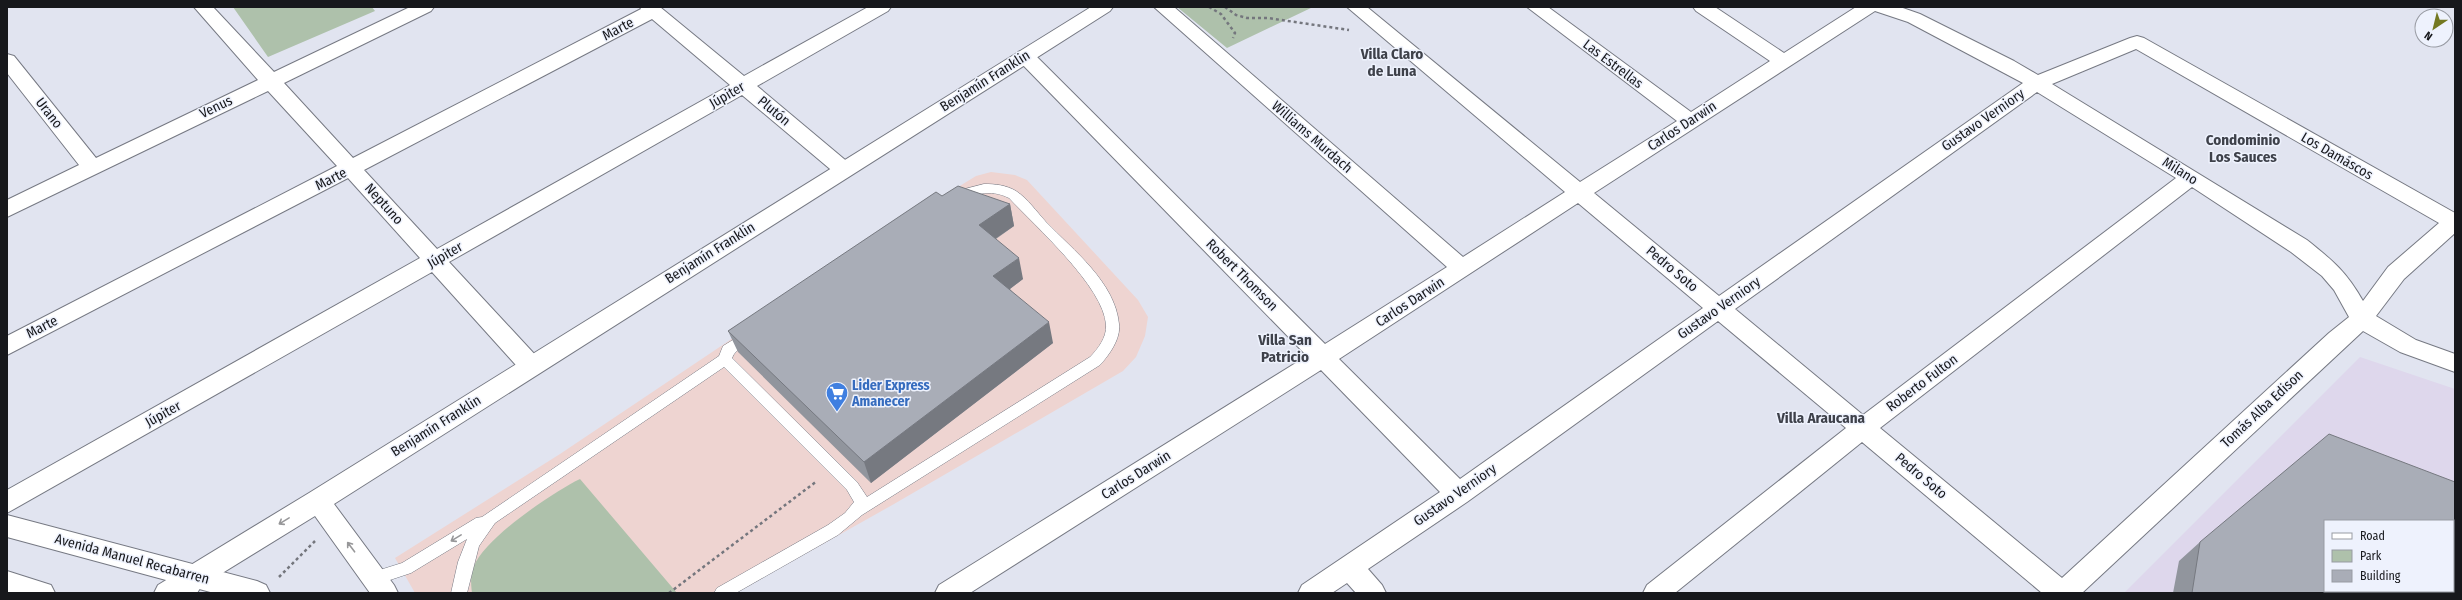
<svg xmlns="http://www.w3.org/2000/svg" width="2462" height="600" viewBox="0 0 2462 600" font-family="'Fira Sans Condensed',sans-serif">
  <rect width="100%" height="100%" fill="#e1e4f0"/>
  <path fill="#eed4d1" d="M991,172L1015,175L1027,180L1138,300L1148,317L1145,336L1136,357L1123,371L894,504L736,593H415L395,558L560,454L963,184L976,176Z"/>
  <path fill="#ded7ec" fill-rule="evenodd" d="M2360,357L2455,389V593H2124ZM2325,521H2453V591H2325Z"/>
  <path fill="#aec1ab" d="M233,7H372L375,11L268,57Z
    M1177,7H1313L1227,48Z
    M580,479L677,593H472C471,585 470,573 474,566C485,538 553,492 580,479Z"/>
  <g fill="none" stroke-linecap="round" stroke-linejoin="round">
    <g stroke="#767983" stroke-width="1">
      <path id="service" d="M984,184C995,184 1006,185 1016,191C1027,198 1037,212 1046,222C1073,250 1115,282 1119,324C1121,339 1109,355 1100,365L862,515L838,535L736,593H714L717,588L828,525L845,513L854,502L847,490L724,367L495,523L479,546L467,593H451L458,562L467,539L411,573L375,585L370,583L367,578L370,573L402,563L476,518L482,517L719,356L723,346L749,330L754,331L756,335C750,345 736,347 732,358L857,482L867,497L1090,357C1098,349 1107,337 1106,325C1104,287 1036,227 1009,198C989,188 974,195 954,201L948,197L957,191Z"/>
    </g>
    <g stroke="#767983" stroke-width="2">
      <path id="minor" d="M194,7H213L274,72L410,7H434L431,11L284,83L353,158L641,9L640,7H660L744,76L868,7H891L888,11L757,86L850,164L853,169L850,174L843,176L836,174L742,95L449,262L539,359L542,366L539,373L531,375L523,373L432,272L7,513V490L420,258L348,178L7,355V336L337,166L268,91L7,217V200L79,165L7,73V54L14,56L96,158L258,80ZM652,19L730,85L437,249L364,170Z
        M1154,7H1174L1463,257L1565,192L1347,7H1367L1580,182L1677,121L1527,7H1548L1691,112L1770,61L1696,11L1693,7H1715L1784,53L1856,7H1900L1920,14L2014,61L2038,75L2130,38L2137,36L2144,38L2455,213V233L2404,279L2376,316L2416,340L2455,354V372L2400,352L2363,331L2082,593H2042L1862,442L1675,593H1643L1647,585L1846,428L1718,321L1467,502L1368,569L1382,585L1386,593H1356L1347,583L1332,593H1298L1302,585L1440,492L1321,370L970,593H935L939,585L1307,356L1018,60L1016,56L1018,52L1025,50L1032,52L1325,344L1447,267ZM1875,11L1908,22L2023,83L1719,296L1594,193ZM2136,49L2439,223L2388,267L2363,301C2346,271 2333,261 2307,240L2052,84ZM2037,92L2176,178L1863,415L1735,309ZM2192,187L2291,252L2322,276L2334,290L2349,317L2329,333L2062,578L1880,428ZM1578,203L1703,308L1460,479L1339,359Z
        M7,515L257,581L266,585L270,593H214L7,537Z"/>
    </g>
    <g stroke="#767983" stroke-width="2">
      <path id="tertiary" d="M1091,7H1113L1110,11L334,504L394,585L398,593H370L315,516L190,593H154L158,585L309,493Z"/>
    </g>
    <g stroke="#767983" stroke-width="2">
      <path id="primary" d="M195,564L204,568L208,576L197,593H168C174,581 182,569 195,564Z
        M7,571L51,585L55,593H7Z"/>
    </g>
    <path stroke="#74767d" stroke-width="2.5" stroke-dasharray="3 3" stroke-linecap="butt" d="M1209,7L1221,14L1235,33L1233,38
      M1225,7L1236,15L1247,18H1268L1349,30
      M279,577L315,541
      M669,593L817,481"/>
    <use href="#service" fill="#fff" fill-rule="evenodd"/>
    <use href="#minor" fill="#fff" fill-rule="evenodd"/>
    <use href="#tertiary" fill="#fff" fill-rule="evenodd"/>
    <use href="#primary" fill="#fff" fill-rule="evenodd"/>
  </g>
  <path fill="#91959d" d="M942,196L1010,204L1014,226L996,239L1023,279L1010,289L1053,343L871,483L738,352L728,331Z
    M2200,542L2455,593H2173L2179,561Z"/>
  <path fill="#767980" d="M1010,204L1014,226L983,247L979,225Z
    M1019,258L1023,279L998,298L993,276Z
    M1049,322L1053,343L871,483L864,462Z"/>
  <path fill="#a9adb7" stroke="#767980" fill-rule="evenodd" d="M958,186L1010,204L979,225L1019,258L993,276L1049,322L864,462L728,331L936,192L942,196Z
    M2329,434L2455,482V593H2192L2200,542ZM2325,521H2453V591H2325Z"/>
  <defs><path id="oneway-shaft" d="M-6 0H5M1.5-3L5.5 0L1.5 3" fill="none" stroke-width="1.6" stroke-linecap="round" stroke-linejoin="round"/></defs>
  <g stroke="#979799">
    <use href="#oneway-shaft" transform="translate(284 521) rotate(149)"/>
    <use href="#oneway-shaft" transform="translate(456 538) rotate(149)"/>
    <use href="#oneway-shaft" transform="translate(351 547) rotate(-127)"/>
  </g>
  <defs>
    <g id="supermarket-pin" transform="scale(1.15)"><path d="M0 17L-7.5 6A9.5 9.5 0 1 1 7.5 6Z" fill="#3f7fe0" stroke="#eef2fd"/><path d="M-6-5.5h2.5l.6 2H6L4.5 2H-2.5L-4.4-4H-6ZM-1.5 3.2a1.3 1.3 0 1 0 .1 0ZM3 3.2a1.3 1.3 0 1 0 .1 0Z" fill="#fff"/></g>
  </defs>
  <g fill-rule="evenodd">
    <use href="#supermarket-pin" x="837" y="393"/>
  </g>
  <g text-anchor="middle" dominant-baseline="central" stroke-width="3" stroke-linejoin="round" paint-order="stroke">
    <g font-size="14" fill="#17181c" stroke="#eef2fd">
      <text transform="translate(618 29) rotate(-28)">Marte</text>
      <text transform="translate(1613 64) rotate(37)">Las Estrellas</text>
      <text transform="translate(985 81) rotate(-32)">Benjamín Franklin</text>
      <text transform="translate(727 95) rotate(-30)">Júpiter</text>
      <text transform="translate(216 107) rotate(-26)">Venus</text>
      <text transform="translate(774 111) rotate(40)">Plutón</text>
      <text transform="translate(49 113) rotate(52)">Urano</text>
      <text transform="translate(1983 120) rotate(-35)">Gustavo Verniory</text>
      <text transform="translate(1682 126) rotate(-33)">Carlos Darwin</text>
      <text transform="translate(1312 137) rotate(41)">Williams Murdach</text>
      <text transform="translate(2337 156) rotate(30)">Los Damáscos</text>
      <text transform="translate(2180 171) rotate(32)">Milano</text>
      <text transform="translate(331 179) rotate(-27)">Marte</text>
      <text transform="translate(384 204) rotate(48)">Neptuno</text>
      <text transform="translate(710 253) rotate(-32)">Benjamín Franklin</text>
      <text transform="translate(445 255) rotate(-30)">Júpiter</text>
      <text transform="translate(1672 269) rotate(40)">Pedro Soto</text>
      <text transform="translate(1242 275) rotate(45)">Robert Thomson</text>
      <text transform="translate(1410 302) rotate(-33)">Carlos Darwin</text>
      <text transform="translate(1719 308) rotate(-35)">Gustavo Verniory</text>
      <text transform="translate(42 327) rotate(-27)">Marte</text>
      <text transform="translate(1922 383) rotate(-37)">Roberto Fulton</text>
      <text transform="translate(2262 409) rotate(-43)">Tomás Alba Edison</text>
      <text transform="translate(163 414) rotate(-29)">Júpiter</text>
      <text transform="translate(436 426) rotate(-32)">Benjamín Franklin</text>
      <text transform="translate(1136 475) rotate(-32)">Carlos Darwin</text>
      <text transform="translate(1921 476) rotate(40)">Pedro Soto</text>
      <text transform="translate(1455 495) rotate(-35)">Gustavo Verniory</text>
      <text transform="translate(132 559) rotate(15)">Avenida Manuel Recabarren</text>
    </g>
    <g font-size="14" font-weight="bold" fill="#366cbe" stroke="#eef2fd" text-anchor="start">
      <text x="852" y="385">Lider Express<tspan x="852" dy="16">Amanecer</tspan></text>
    </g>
    <g font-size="15" font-weight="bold" fill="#3e414a" stroke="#eef2fd">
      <text x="1392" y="54">Villa Claro<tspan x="1392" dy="17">de Luna</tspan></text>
      <text x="2243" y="140">Condominio<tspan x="2243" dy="17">Los Sauces</tspan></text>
      <text x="1285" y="340">Villa San<tspan x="1285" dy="17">Patricio</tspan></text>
      <text x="1821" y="418">Villa Araucana</text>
    </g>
  </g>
  <rect width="2462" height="600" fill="none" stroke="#17181c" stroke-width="16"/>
  <rect x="2324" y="520" width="130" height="72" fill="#eef2fd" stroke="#989ba3"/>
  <rect x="2332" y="533" width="20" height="6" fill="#ffffff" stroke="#989ba3"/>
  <text x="2360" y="540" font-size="12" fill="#17181c">Road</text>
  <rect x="2332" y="550" width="20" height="12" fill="#aec1ab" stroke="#989ba3"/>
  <text x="2360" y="560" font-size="12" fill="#17181c">Park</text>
  <rect x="2332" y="570" width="20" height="12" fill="#a9adb7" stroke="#989ba3"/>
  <text x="2360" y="580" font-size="12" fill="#17181c">Building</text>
  <g transform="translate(2434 28) rotate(215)"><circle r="19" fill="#eef2fd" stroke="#989ba3"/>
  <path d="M0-3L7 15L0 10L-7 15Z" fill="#747922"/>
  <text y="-6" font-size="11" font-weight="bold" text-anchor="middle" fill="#17181c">N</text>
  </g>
</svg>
